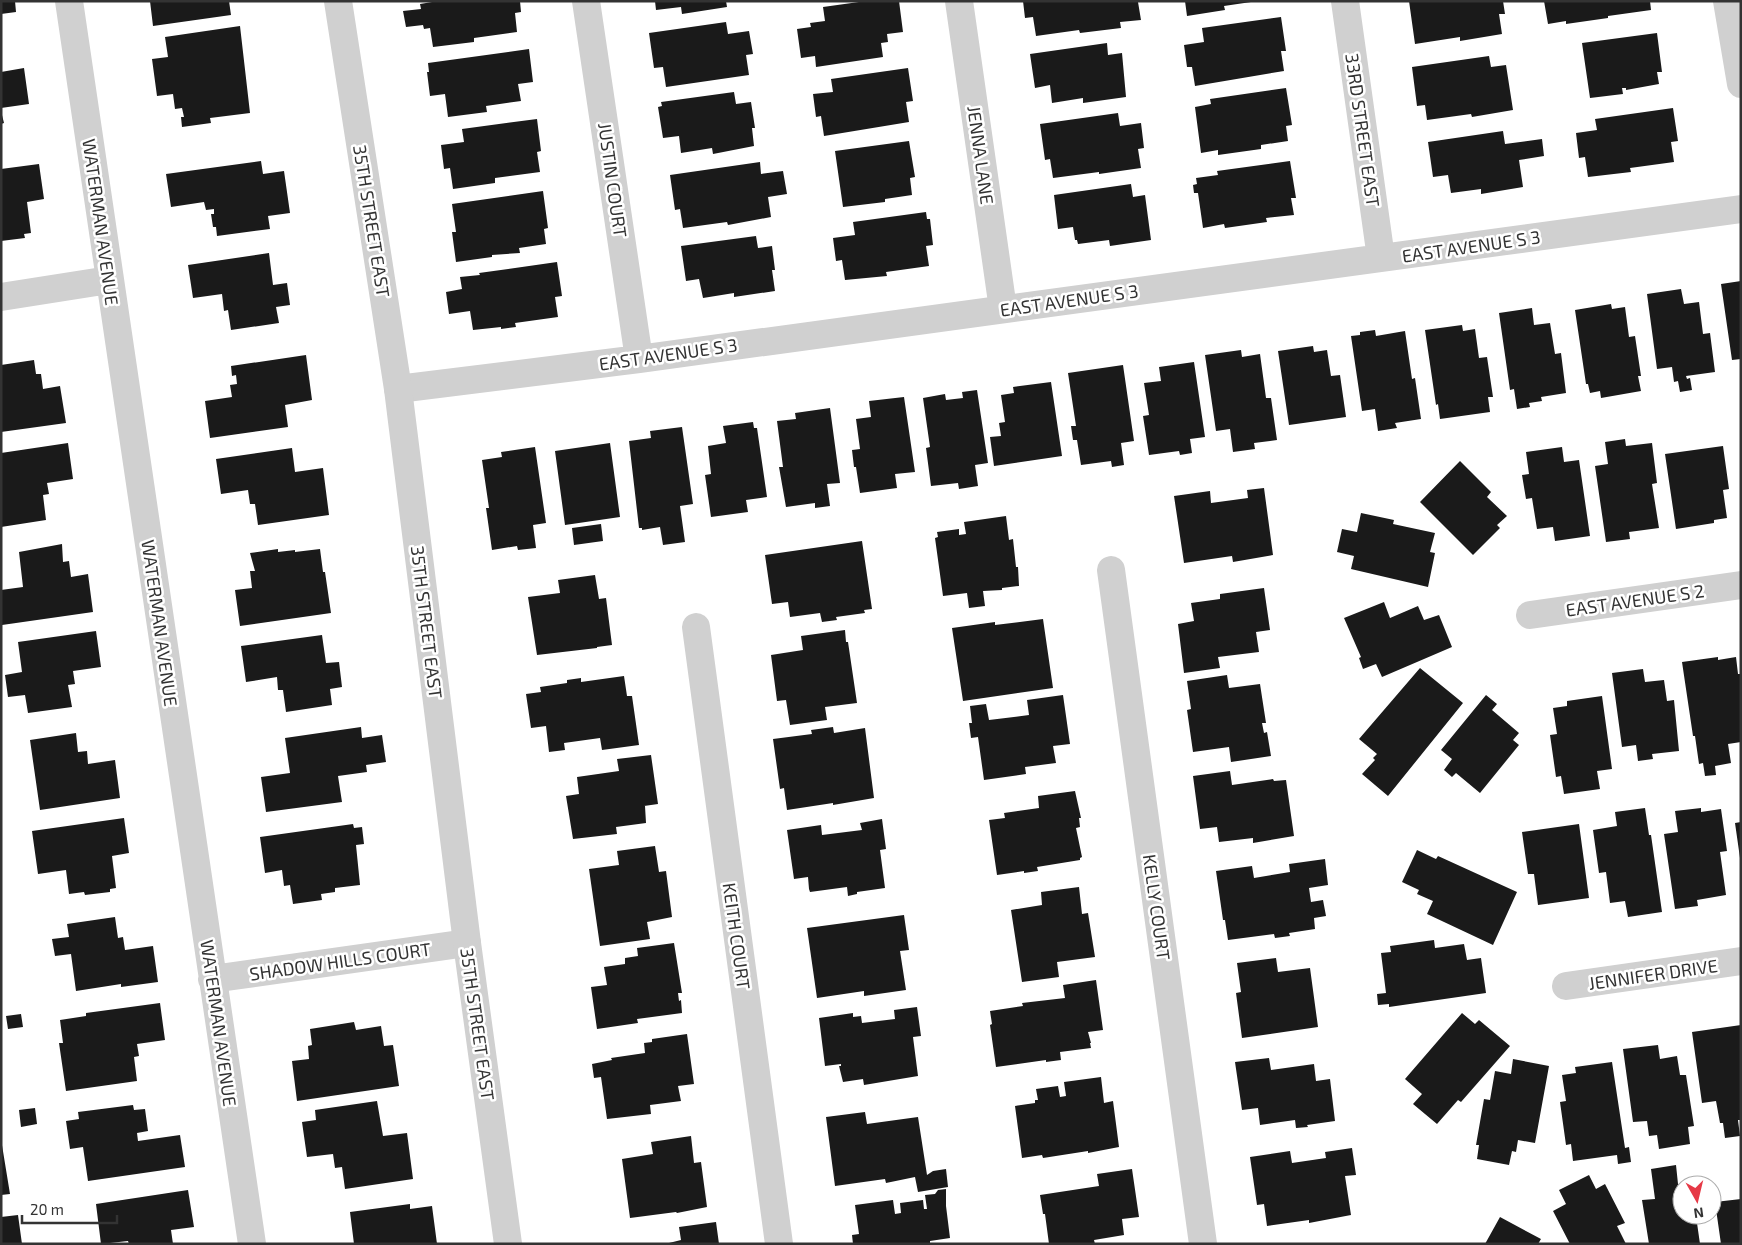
<svg xmlns="http://www.w3.org/2000/svg" width="1742" height="1245" viewBox="0 0 1742 1245" font-family="'Exo 2',sans-serif">
  <rect width="100%" height="100%" fill="#fff"/>
  <path fill="#1a1a1a" d="M1,1H15L16,12L1,14Z
    M150,1H229L231,15L153,26Z
    M438,1H520L521,12L515,13L517,32L474,38V42L433,47L430,28L424,29L423,25L406,27L403,11L421,9L420,4Z
    M655,1H726L727,7L682,14L681,7L656,10Z
    M866,1H899L903,32L887,34L888,42L881,43L883,57L816,67L815,56L801,58L797,29L811,27L810,23L825,21L823,7Z
    M1023,1H1136L1138,2L1141,20L1120,22L1121,28L1080,33L1079,30L1036,36L1033,17L1025,18Z
    M1185,1H1251V2L1224,6L1225,10L1187,16Z
    M1409,1H1503L1505,14H1499L1502,34L1460,41V37L1415,44Z
    M1544,1H1650L1651,10L1608,16V18L1566,24V21L1548,24Z
    M1281,17L1286,51H1281L1284,71L1195,86L1192,67H1187L1184,45L1204,42L1202,28Z
    M726,22L728,34L749,31L753,54L746,55L749,75L666,87L663,67L654,68L649,33Z
    M240,26L250,113L210,118L211,123L182,127L181,117H184L182,108L175,109L173,94L157,96L152,59L168,57L165,37Z
    M1657,33L1662,72H1657L1659,84L1626,90V88H1622L1623,94L1590,98L1582,43Z
    M1107,43L1108,55L1122,53L1126,97L1083,103V98L1052,103L1050,85L1035,88L1030,54Z
    M529,49L533,82L518,84L521,101L486,106L487,112L448,117L445,94L430,96L427,72H429L428,63Z
    M1489,56L1491,67L1506,65L1513,110L1472,117L1471,114L1427,120L1425,105L1417,106L1412,67Z
    M24,68L29,104L1,108V72Z
    M908,68L913,101L906,102L909,122L824,136L821,116L816,117L813,94L833,92L831,79Z
    M1286,88L1292,125L1286,126L1288,141L1261,145V149L1218,155V150L1201,153L1195,107L1211,104L1210,99Z
    M734,92L736,104L751,102L755,128H752L754,146L713,154L712,148L681,153L679,136L663,138L658,107L662,106L661,102Z
    M1673,108L1678,141L1671,142L1674,162L1630,168L1631,172L1588,177L1585,157L1579,158L1576,133L1597,130L1595,119Z
    M1,111L4,123L1,124Z
    M1118,113L1120,126L1141,123L1144,148L1138,149L1141,168L1099,174V172L1053,178L1050,159L1045,160L1040,124Z
    M537,119L541,151L537,152L540,172L495,178V183L453,189L450,168L444,169L441,145L464,142L462,129Z
    M1503,131L1505,144L1542,139L1544,156L1519,160L1523,187L1481,194V189L1451,193L1448,175L1433,177L1428,142Z
    M909,141L915,177L910,178L912,195L885,199V202L843,207L835,151Z
    M261,161L263,174L284,171L290,213L268,216L270,229L217,236L216,227H213L211,214H214V209L206,210L204,202L171,207L166,174Z
    M1290,161L1296,198H1291L1294,215L1266,218L1267,222L1225,228L1224,224L1203,228L1198,193H1194L1193,185L1197,184L1196,178L1218,175L1217,171Z
    M760,162L761,174L783,171L787,194L768,197L771,217L728,225L727,222L683,228L680,209L675,210L670,175Z
    M39,164L44,199L27,202L31,233L24,234L25,238L1,241V169Z
    M1131,184L1133,197L1145,195L1151,240L1110,246L1109,240L1078,244L1077,240H1075L1073,227L1058,229L1054,195Z
    M543,191L548,228L544,229L546,244L519,248L520,253L492,255V257L456,262L452,232H456L452,204Z
    M926,212L927,219H930L933,245L926,246L929,266L886,272L887,276L845,280L842,260L836,261L833,238L855,235L853,222Z
    M756,236L758,248L772,246L775,270H772L775,291L734,297V293L703,298L699,279L686,281L681,246Z
    M269,253L273,285L287,283L290,305L276,307L279,323L231,330L228,310L224,311L222,294L193,298L188,265Z
    M557,262L562,296L555,297L558,317L515,323L516,327L501,329V327L473,330L470,311L449,314L446,292L462,289L460,277L480,275L479,273Z
    M1741,281V359L1732,360L1721,284Z
    M1681,289L1684,304L1699,302L1703,334L1710,333L1715,372L1686,376L1687,379L1690,378L1692,390L1680,392L1678,381L1674,382L1672,367L1657,369L1647,294Z
    M1611,304L1612,309L1625,307L1629,337L1635,336L1641,376H1638L1641,391L1601,398L1600,391L1590,393L1588,384H1586L1575,310Z
    M1532,308L1534,325L1550,323L1555,354L1561,353L1566,393L1541,397L1542,401L1529,403L1530,407L1517,409L1514,389L1510,390L1499,313Z
    M1462,325L1463,331L1475,329L1479,358L1487,357L1493,397H1488L1490,412L1440,419L1438,404L1436,405L1425,330Z
    M1375,330L1376,336L1405,331L1412,379L1415,378L1421,419L1395,423L1397,428L1378,431L1375,409L1362,411L1351,336L1360,335V332Z
    M1313,346L1314,352L1327,350L1331,376L1340,375L1346,417L1289,425L1278,351Z
    M1241,350L1242,357L1260,354L1266,398H1271L1277,440L1254,443L1255,449L1233,452L1230,429L1216,431L1205,355Z
    M306,355L312,400L285,405L288,427L210,438L205,401L232,397L230,385L237,384L236,375L232,376L231,366Z
    M34,360L36,374H41L43,389L60,386L66,423L1,432V365Z
    M1194,362L1205,437L1190,439L1192,453L1180,455L1179,451L1149,455L1143,416L1149,415L1144,383L1161,381L1159,367Z
    M1123,365L1134,441L1121,443L1124,465L1112,467L1111,461L1081,465L1077,440H1073L1071,426H1076L1068,373Z
    M1051,382L1062,456L994,466L990,437L1001,436L999,423L1005,422L1001,395L1014,393L1013,387Z
    M977,390L988,463L975,465L978,486L959,489L958,483L931,486L926,448L930,447L923,398L945,394L946,400L963,398L962,392Z
    M904,397L915,472L895,474L897,488L860,493L856,467H854L852,450L860,449L856,419L871,417L869,401Z
    M830,408L840,483L827,484L830,506L815,508V503L786,507L779,467H783L777,421L796,419L795,413Z
    M753,422L754,428H757L767,497L746,500L748,512L711,517L705,475L711,474L708,446L726,443L723,426Z
    M682,427L693,504L680,506L685,542L663,545L660,527L642,530V528H639L629,441L651,438L650,431Z
    M1625,439L1626,446L1652,443L1657,483L1652,484L1659,528L1629,532L1630,539L1606,542L1595,466L1608,464L1605,442Z
    M68,443L73,479L47,483L49,494L43,495L46,520L1,527V453Z
    M610,443L620,517L565,525L555,451Z
    M1723,446L1729,489L1723,490L1727,518L1714,520V523L1676,529L1665,454Z
    M535,447L546,523L533,525L536,548L518,550L517,546L492,550L486,508H489L482,460L502,457L501,452Z
    M1562,447L1564,462L1579,460L1590,536L1555,541L1553,527L1537,529L1532,498L1526,499L1522,475L1529,474L1526,452Z
    M292,448L295,472L323,468L329,515L258,525L255,504H250L248,490L221,494L216,459Z
    M1460,461L1491,492L1487,497L1507,516L1497,525L1500,528L1473,555L1420,502Z
    M1264,488L1273,555L1233,562L1232,556L1184,563L1174,496L1210,491L1211,503L1248,498L1247,490Z
    M1361,513L1394,520L1393,524L1435,533L1430,552L1435,553L1428,587L1351,569L1354,556L1337,552L1342,529L1357,532Z
    M1006,516L1009,540L1013,539L1016,567H1018L1019,586L1002,588V590L983,591L985,606L969,608L967,593L943,596L935,538L938,537L937,532L959,529V535L966,534L964,522Z
    M601,524L603,541L574,545L572,528Z
    M862,541L872,609L864,610L865,613L836,617L837,620L822,622L820,613L790,617L788,602L772,604L765,555Z
    M62,544L63,562L69,561L71,577L88,574L93,612L2,625L1,590L23,587L19,552Z
    M278,549V552L295,550V552L320,549L323,572H325L331,613L240,626L235,590L252,588L250,571H255L250,553Z
    M595,575L599,599L606,598L612,645L597,647V648L537,655L528,597L560,593L558,580Z
    M1264,588L1270,630L1256,632L1259,652L1218,657L1220,668L1184,673L1178,624L1194,621L1191,603L1220,599V594Z
    M1384,602L1390,618L1418,606L1424,620L1439,615L1452,647L1382,677L1376,664L1363,669L1359,658L1361,657L1344,618Z
    M1043,619L1053,688L963,701L952,628L995,622V625Z
    M845,630L846,642H848L857,703L825,707L827,720L790,725L786,700L777,701L771,655L803,650L801,636Z
    M96,631L101,667L73,671L75,684L68,685L72,707L28,713L25,695L8,697L5,675L22,672L18,642Z
    M322,635L326,663L339,662L342,687L330,689L332,705L286,712L283,690H278L277,677L246,682L241,646Z
    M1718,657V660L1736,657L1738,674H1741V742L1728,744L1731,763L1715,766L1716,775L1705,776L1703,763L1699,764L1695,736H1693L1682,662Z
    M1420,668L1463,703L1388,796L1362,774L1375,760L1373,758L1377,754L1359,739Z
    M1643,669L1645,682L1664,680L1667,701L1674,700L1679,751L1652,754L1653,759L1638,761L1636,745L1622,747L1612,673Z
    M1227,675L1229,688L1260,684L1266,723H1262L1264,733L1267,732L1271,756L1231,762L1229,747L1193,752L1187,710L1191,709L1187,681Z
    M624,676L627,696H632L639,745L602,750L600,738L564,743L565,750L549,752L546,726L531,728L526,694L541,692L540,687L567,683V680L581,678V682Z
    M1063,695L1070,744L1053,746L1056,763L1025,767L1026,774L984,780L978,737L971,738L969,723H972L970,706L986,704L989,720L1029,715L1027,700Z
    M1486,695L1497,704L1492,710L1519,733L1513,740L1519,745L1480,793L1456,773L1452,777L1444,770L1452,759L1441,750Z
    M1602,696L1612,769L1597,771L1600,789L1564,794L1561,776L1556,777L1550,735L1557,734L1553,708L1567,706V701Z
    M361,727L362,738L382,735L386,762L366,765L367,772L338,776L342,802L266,812L261,777L290,773L285,738Z
    M833,727L834,733L865,728L874,798L833,805V803L787,810L784,788L780,789L773,739L812,734L811,730Z
    M76,733L78,752L87,751L88,764L115,760L120,798L40,810L30,740Z
    M651,755L658,804L644,806H645L646,823L616,827L617,834L573,839L566,796L579,794L577,777L619,771L617,759Z
    M1230,771L1232,785L1273,779L1274,781L1286,780L1294,836L1253,843V838L1219,842L1217,827L1200,829L1193,776Z
    M1075,791L1081,818H1079L1080,827L1076,828L1082,857L1080,858V860L1037,867L1038,871L1024,873V871L997,875L989,820L1005,818L1004,813L1039,808L1038,796Z
    M1645,808L1649,835H1651L1662,912L1628,917L1625,901L1610,903L1606,872L1599,873L1593,830L1617,826L1615,812Z
    M1701,808V812L1721,809L1727,851L1720,852L1726,895L1697,900L1698,906L1675,909L1664,834L1678,832L1675,811Z
    M124,818L129,853L112,856L116,888L110,889V892L85,895L84,892L69,894L66,870L38,874L32,831Z
    M882,819L886,849L880,850L885,888L857,892V894L848,896L847,887L810,892L809,889L808,877L794,879L787,830L821,825L822,835L862,830L860,823Z
    M1741,822V858H1740L1735,823Z
    M353,824L354,828L362,827L364,844L356,845L360,885L335,888V892L321,894L322,900L293,904L290,885L284,886L282,870L265,873L260,837Z
    M1579,824L1589,898L1538,905L1534,874H1528L1522,832Z
    M655,846L659,872L666,871L672,917L647,922L650,939L600,946L589,869L619,865L617,851Z
    M1417,850L1436,859L1438,856L1517,892L1493,945L1427,914L1433,901L1417,894L1419,890L1402,882Z
    M1325,859L1328,885L1309,888L1311,902L1323,900L1326,916L1314,918L1315,929L1289,933L1290,936L1275,938L1274,934L1228,940L1225,920H1223L1216,871L1252,866L1254,878L1290,872L1289,864Z
    M1079,887L1082,914L1088,913L1095,957L1057,962L1059,977L1022,982L1011,910L1042,905L1041,892Z
    M904,915L909,950L900,951L906,990L864,996V991L817,998L807,928Z
    M115,917L118,938L123,937L125,950L153,946L158,982L121,987V984L76,991L71,954L55,956L52,939L69,937L67,924Z
    M1434,940L1435,948L1464,944L1467,960L1481,958L1486,993L1389,1007V1004L1378,1005L1377,994L1386,993L1381,953L1391,952L1390,946Z
    M674,943L682,993H678L679,1001L681,1000L682,1013L637,1019L638,1023L597,1029L591,987L607,985L604,967L625,964V958L638,956L637,948Z
    M1276,958L1278,972L1310,968L1318,1027L1242,1038L1236,993L1241,992L1237,963Z
    M1096,980L1103,1030L1088,1032L1091,1043H1090L1091,1048L1060,1052L1061,1060L1046,1062V1060L996,1067L990,1025L992,1024L990,1011L1023,1006L1022,1003L1065,998L1063,985Z
    M160,1003L165,1040L137,1044L139,1056L134,1057L137,1081L66,1091L59,1043H63L60,1020L86,1016V1013Z
    M917,1007L921,1036L913,1037L918,1076L864,1085L863,1079L843,1082L839,1066H841V1064L825,1066L819,1018L853,1013V1017L861,1016L862,1023L895,1019L894,1010Z
    M1462,1013L1475,1024L1479,1020L1510,1046L1461,1102L1458,1100L1437,1124L1413,1104L1422,1094L1405,1079Z
    M21,1014L23,1027L8,1029L6,1016Z
    M354,1022L356,1030L381,1026L384,1046L393,1045L399,1086L297,1101L292,1061L309,1059L308,1046L312,1045L310,1029Z
    M1741,1025V1114L1740,1120H1738L1740,1136L1725,1138L1723,1123H1720L1716,1101L1702,1103L1692,1032Z
    M687,1034L694,1084L678,1086L681,1101L650,1105L651,1114L607,1119L601,1077L594,1078L592,1064L612,1060L611,1058L645,1053L644,1043L652,1042V1039Z
    M1658,1045L1660,1059L1677,1056L1680,1075H1686L1694,1126L1688,1127L1690,1144L1659,1149L1657,1135L1649,1136L1647,1121L1633,1122L1623,1049Z
    M1269,1058L1271,1070L1314,1064L1316,1081L1330,1079L1335,1121L1307,1125L1308,1127L1296,1128L1295,1120L1260,1125L1258,1108L1242,1110L1235,1062Z
    M1513,1059L1549,1066L1535,1143L1518,1140L1516,1152L1512,1151L1509,1165L1477,1159L1479,1145H1476L1484,1099L1490,1100L1495,1071L1511,1074Z
    M1612,1062L1625,1148L1629,1147L1631,1162L1618,1164L1617,1155L1573,1161L1571,1144L1566,1145L1560,1102L1566,1101L1562,1075L1576,1073L1575,1067Z
    M1101,1077L1104,1103L1113,1101L1119,1147L1088,1153V1151L1043,1158L1042,1155L1022,1158L1015,1106L1035,1103V1100H1038L1036,1089L1058,1086L1060,1097L1066,1096L1064,1082Z
    M377,1101L383,1136L407,1133L413,1179L345,1189L342,1167L335,1168L333,1154L307,1157L302,1122L316,1120L315,1110Z
    M133,1105L134,1110L145,1109L148,1131L137,1133L138,1141L180,1135L185,1167L88,1181L83,1147L70,1149L66,1121L79,1119L78,1112Z
    M35,1108L37,1124L21,1127L19,1110Z
    M865,1112L867,1124L918,1117L927,1175L933,1171L946,1169L948,1187L918,1192L915,1177L886,1183L885,1179L835,1186L826,1117Z
    M691,1136L694,1163L701,1162L707,1207L677,1213L676,1212L630,1218L622,1159L653,1154L651,1142Z
    M1,1139L10,1194L1,1195Z
    M1352,1148L1356,1175L1345,1176L1351,1215L1309,1223V1220L1267,1226L1264,1204L1257,1205L1250,1157L1290,1151L1292,1163L1326,1158L1325,1152Z
    M1676,1165L1678,1184L1697,1182L1698,1185H1682V1215H1702L1703,1222L1697,1223L1700,1244H1649L1642,1200L1655,1199L1651,1169Z
    M1132,1169L1139,1217L1122,1219L1124,1235L1094,1240L1095,1244H1049L1045,1214H1043L1040,1195L1099,1186L1097,1174Z
    M1589,1175L1596,1189L1605,1184L1625,1223L1617,1226L1626,1244H1570L1553,1211L1566,1204L1559,1190Z
    M946,1189V1206L950,1238L930,1241V1244H853L852,1235L859,1234L855,1205L893,1200L895,1214L901,1213L900,1203L923,1200L924,1209H927L925,1195L935,1194L938,1190Z
    M188,1190L194,1227L171,1230L173,1244H129L128,1241L101,1244L96,1204Z
    M1741,1199V1244H1721L1715,1202Z
    M410,1204V1209L432,1206L437,1244H354L350,1212Z
    M18,1215L22,1244H1V1217Z
    M1500,1217L1541,1239L1538,1244H1485Z
    M716,1222L719,1244H665L681,1240L679,1227Z"/>
  <g fill="none" stroke-linecap="round" stroke-linejoin="round">
    <path stroke="#d0d0d0" stroke-width="28" d="M69,1L252,1244
      M586,1L639,359
      M959,1L1003,309
      M1345,1L1381,258
      M1727,1L1741,84
      M1,297L109,280
      M398,389L639,359L1741,209
      M1111,570L1203,1244
      M1530,615L1741,585
      M696,627L779,1244
      M212,979L467,943
      M1566,986L1741,961"/>
    <path stroke="#d0d0d0" stroke-width="28" d="M338,1L398,389L467,943L508,1244"/>
  </g>
  <g text-anchor="middle" dominant-baseline="central" stroke-width="5" stroke-linejoin="round" paint-order="stroke">
    <g font-size="18" fill="#333" stroke="#fff">
      <text transform="translate(1363 130) rotate(82)">33RD STREET EAST</text>
      <text transform="translate(981 155) rotate(82)">JENNA LANE</text>
      <text transform="translate(613 180) rotate(82)">JUSTIN COURT</text>
      <text transform="translate(372 221) rotate(81)">35TH STREET EAST</text>
      <text transform="translate(101 222) rotate(82)">WATERMAN AVENUE</text>
      <text transform="translate(1471 246) rotate(-8)">EAST AVENUE S 3</text>
      <text transform="translate(1069 300) rotate(-8)">EAST AVENUE S 3</text>
      <text transform="translate(668 354) rotate(-8)">EAST AVENUE S 3</text>
      <text transform="translate(1635 600) rotate(-8)">EAST AVENUE S 2</text>
      <text transform="translate(427 622) rotate(83)">35TH STREET EAST</text>
      <text transform="translate(160 623) rotate(82)">WATERMAN AVENUE</text>
      <text transform="translate(1157 907) rotate(82)">KELLY COURT</text>
      <text transform="translate(737 936) rotate(82)">KEITH COURT</text>
      <text transform="translate(340 961) rotate(-8)">SHADOW HILLS COURT</text>
      <text transform="translate(1653 974) rotate(-8)">JENNIFER DRIVE</text>
      <text transform="translate(219 1023) rotate(82)">WATERMAN AVENUE</text>
      <text transform="translate(478 1024) rotate(82)">35TH STREET EAST</text>
    </g>
  </g>
  <rect width="1742" height="1245" fill="none" stroke="#333333" stroke-width="5"/>
  <g transform="translate(1697 1200) rotate(172)"><circle r="24" fill="#ffffff" stroke="#adadad"/>
  <path d="M0-4L9 19L0 12L-9 19Z" fill="#e63946"/>
  <text y="-8" font-size="14" font-weight="bold" text-anchor="middle" fill="#333333">N</text>
  </g>
  <path d="M22 1215v8h95v-8" fill="none" stroke="#333333" stroke-width="2.5"/>
  <text x="30" y="1215" font-size="15" fill="#333333" stroke="#ffffff" stroke-width="4" paint-order="stroke">20 m</text>
</svg>
